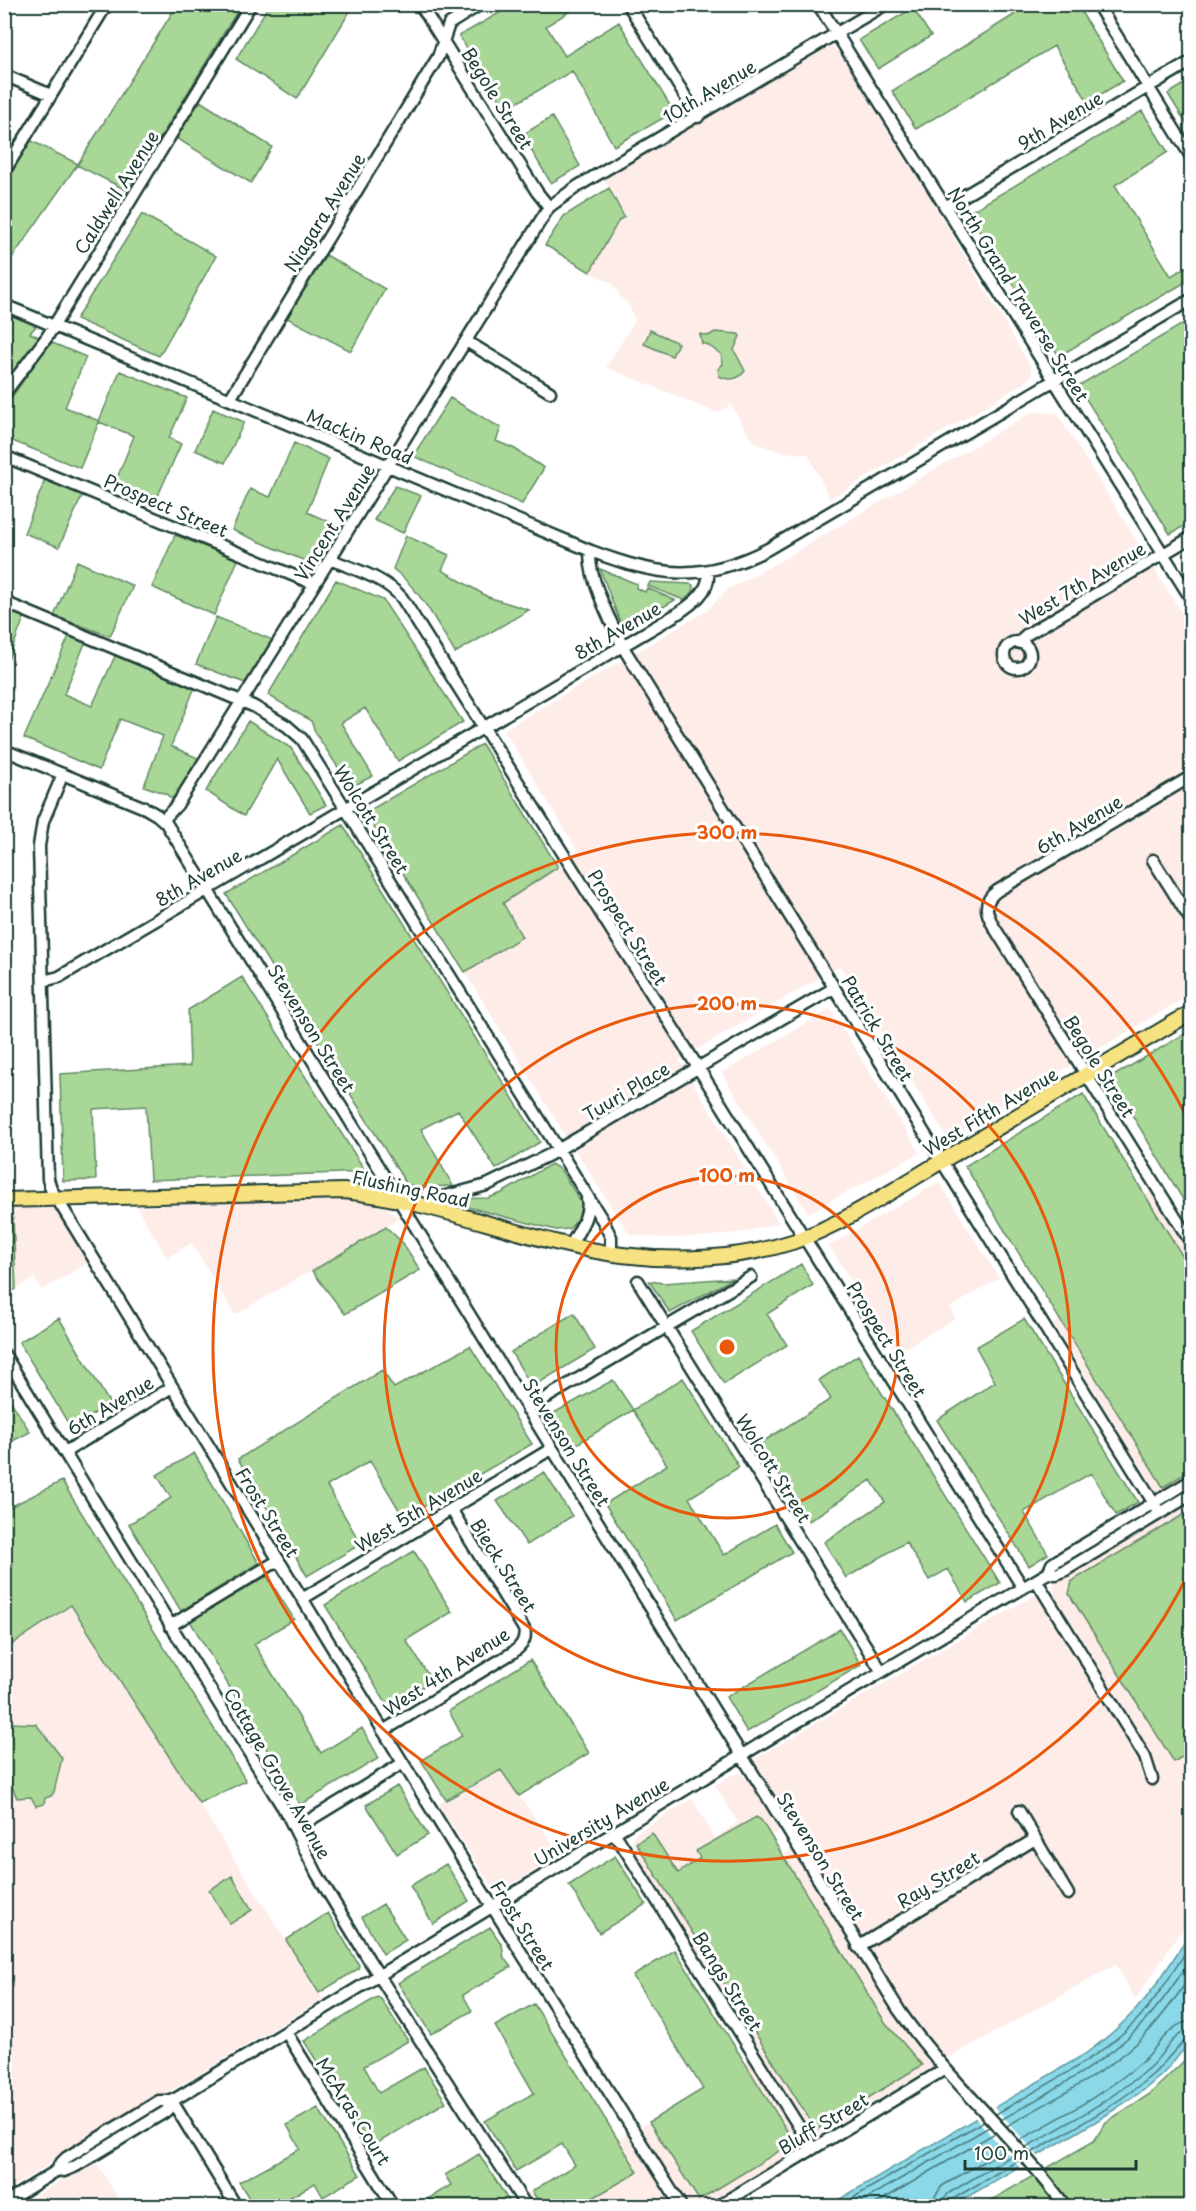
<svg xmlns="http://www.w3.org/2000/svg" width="1196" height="2211" viewBox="0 0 1196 2211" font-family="'Playpen Sans',sans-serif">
  <rect width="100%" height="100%" fill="#fff"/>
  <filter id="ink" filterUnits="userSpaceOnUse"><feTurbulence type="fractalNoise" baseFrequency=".0167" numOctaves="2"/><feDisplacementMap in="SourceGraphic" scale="12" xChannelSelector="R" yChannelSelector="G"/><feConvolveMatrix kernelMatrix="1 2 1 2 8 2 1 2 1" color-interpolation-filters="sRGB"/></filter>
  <g filter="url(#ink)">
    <path fill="#feece9" d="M833,47L840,54L938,211L1031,367L1032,373L1027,381L830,499L808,454L782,452L758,444L749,436L731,405L717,413L606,367L635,321L628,303L622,299L612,283L590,272L619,220L624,217L604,179L824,49Z
      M1032,412L1057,413L1191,628V994L948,1139L840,966L679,1060L779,1223L744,1232L703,1237L665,1238L630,1235L562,1130L465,972L521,937L503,903L579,853L504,730L708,610L727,590L782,560Z
      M830,1009L920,1153L808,1213L722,1073Z
      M939,1182L999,1278L950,1308L955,1318L897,1353L829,1246Z
      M1153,1191L1191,1254V1919L1185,1925L1135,2000L1116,1964L929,2069L837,2124L707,2206H506L649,2122L762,2052L633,1848L632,1841L634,1834L692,1799L715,1838L738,1822L715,1785L731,1775L740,1773L748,1779L779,1831L722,1865L733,1884L792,1850L816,1890L829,1881L753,1760L1037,1594L1131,1743L1142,1737L1055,1595L1053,1585L1057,1579L1168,1511L1053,1324L1117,1287L1085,1232Z
      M346,1197L387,1208L399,1219L235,1315L192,1243L167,1258L137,1207Z
      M12,1207H53L90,1262L42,1290L34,1278L16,1289Z
      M4,1504L207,1816L323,1999L5,2191Z
      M501,1770L561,1855L496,1893L438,1804Z
      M94,2159L123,2206H19L79,2169Z"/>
    <path fill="#a9d797" stroke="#648a66" stroke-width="1.5" d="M177,5H241L128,191L77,165L5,268V183L30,140L78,164Z
      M269,5H346L350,11L297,99L236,59Z
      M513,5H580L546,26L565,56L619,22L674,112L614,146L572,71L506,109L459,36Z
      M1008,5H1077L1123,81L1088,102L1054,46L916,129L892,91L1014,15Z
      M913,8L931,36L878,69L859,40Z
      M1191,80V131L1168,94Z
      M200,101L272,147L251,183L176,138Z
      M1142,111L1168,152L1115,185L1171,276L1191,264V279L1059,356L968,213Z
      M552,117L580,166L551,183L522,135Z
      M609,188L624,217L619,220L590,272L545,245L564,216Z
      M142,214L216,256L159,356L76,319Z
      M326,255L385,289L351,351L287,318Z
      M4,311L37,325L30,333L39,337L9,380L5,379Z
      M1191,319V522L1170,534L1078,386Z
      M650,330L678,343L672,356L644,344Z
      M715,332L738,334L740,336L734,350L745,371C738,380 729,381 719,376L718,369L723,364L721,354L706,344H702L700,334L708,336Z
      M50,342L86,357L65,407L99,421L120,371L187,398L169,438L181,444L156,500L115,483L134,436L99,422L80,468L5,438V407Z
      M450,398L501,428L496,441L515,449L544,468L522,504L413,456Z
      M213,409L244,422L225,463L195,450Z
      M294,443L329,459L307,512L343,528L317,566L232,530L250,489L270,497Z
      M45,480L83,494L59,547L24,533Z
      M395,486L421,496L403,533L374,520Z
      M175,535L238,560L214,615L152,587Z
      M406,536L449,555L442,570L488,597L529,610L455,653C437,623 421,590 393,569Z
      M77,561L133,586L110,636L54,616Z
      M600,569L637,584L636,588L645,592L647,588L675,600L623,630Z
      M336,580L383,600L463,722L398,761L365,708L341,723L373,776L351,787L316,734L311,721L268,695Z
      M650,582L690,584L693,585V591L684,600L648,586Z
      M5,607L25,615L5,668Z
      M216,617L273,640L245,683L196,664Z
      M70,634L86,641L64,694L92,706L116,654L195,687L171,746L200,759L172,799L166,794L144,786L163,736L120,719L99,770L24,738Z
      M248,721L291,748L326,805L310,813L277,759L244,816L206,791Z
      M482,744L558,867L503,903L522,937L465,972L365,813Z
      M343,825L540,1142L496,1169L458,1110L421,1129L453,1186L423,1187L407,1185L226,894Z
      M242,977L366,1172L150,1180L146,1106L93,1109L96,1180L63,1181L60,1074L190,1066L188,1010Z
      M1191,1030V1213L1110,1078Z
      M1083,1094L1191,1270V1470L1163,1487L965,1166Z
      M551,1164L561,1170L582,1204L580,1217L569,1229L556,1230L452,1203V1199L488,1198L502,1193Z
      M13,1218L16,1289L5,1296V1219Z
      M386,1227L403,1243L420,1270L345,1314L312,1271Z
      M801,1264L813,1285L767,1314L787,1345L724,1384L691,1331Z
      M734,1278L670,1313L649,1281L663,1283Z
      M574,1313L595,1349L532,1387L511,1352Z
      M59,1318L110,1404L71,1428L19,1342Z
      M1024,1319L1138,1502L1116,1515L1091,1473L1024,1512L1048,1554L1029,1566L937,1420L995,1382L976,1347Z
      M470,1346L532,1444L404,1518L370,1461L327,1486L361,1544L307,1576L238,1459L382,1370L394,1388Z
      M858,1355L1000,1583L967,1602L948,1569L929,1580L906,1542L846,1578L824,1542L885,1502L871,1480L809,1521L759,1444L831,1399L819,1380Z
      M683,1378L739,1467L689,1498L724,1555L775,1524L792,1552L677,1620L605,1504L667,1465L633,1410L572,1447L552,1414L613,1380L633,1410Z
      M4,1390L30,1432L5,1445H4Z
      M194,1453L259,1563L181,1611L129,1524L171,1498L157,1475Z
      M544,1472L572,1516L527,1545L497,1501Z
      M62,1481L246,1781L199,1803L71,1605L5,1649V1504L8,1508Z
      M1191,1510V1751L1174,1762L1069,1594L1072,1581Z
      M414,1551L452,1612L406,1640L432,1681L389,1708L325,1605Z
      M267,1576L294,1619L254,1644L321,1753L362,1728L379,1758L300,1805L190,1621Z
      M840,1629L861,1665L747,1732L726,1697Z
      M530,1660L589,1753L519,1796L501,1770L446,1800L421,1760L462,1736L449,1711Z
      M9,1723L36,1724L62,1758L54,1792L51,1796L45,1798L44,1804L36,1806L31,1797L17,1798L6,1773V1753Z
      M397,1786L428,1835L397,1854L366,1805Z
      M756,1817L761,1820L885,2022L922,2065L816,2130L636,1843L652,1833L678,1873L700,1858L696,1851Z
      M615,1856L646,1904L599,1933L569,1885Z
      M446,1864L469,1901L433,1924L410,1886Z
      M232,1876L252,1910L230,1924L209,1890Z
      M383,1904L406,1940L383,1954L362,1917Z
      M328,1913L359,1965L358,1969L319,1993L286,1940Z
      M490,1927L502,1945L504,1958L511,1967L463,1995L472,2011L431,2034L398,1983Z
      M675,1950L794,2142L699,2200L649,2122L703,2089L633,1976Z
      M377,1997L381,1999L408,2041L364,2066L379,2093L424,2067L446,2102L371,2147L304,2041Z
      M534,2004L638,2172L579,2206H541L532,2191L575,2165L562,2144L516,2171L485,2121L534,2093L495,2026Z
      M1191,2054V2206H981L1094,2141L1106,2122L1150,2094Z
      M318,2108L360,2175L323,2197L315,2183L275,2206H254L239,2182L300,2149L287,2125Z
      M479,2154L512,2206H416L451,2185L445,2175Z"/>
    <path fill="#8ad8e8" stroke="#5f9aa0" stroke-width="1.5" d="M1191,1931V2041L1163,2074L1144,2090L1100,2119L952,2206H828L1085,2054C1138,2016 1158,1985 1191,1931Z"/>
    <path fill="#fff" d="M993,2105L1040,2158L1021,2169L974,2116Z"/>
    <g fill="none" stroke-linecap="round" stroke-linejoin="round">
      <path stroke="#4a7b7c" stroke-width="1.5" d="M996,2114C1043,2086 1096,2061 1135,2022C1158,1998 1174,1970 1192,1942
        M1001,2120C1048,2092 1100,2067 1139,2027C1160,2006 1176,1982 1192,1957
        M1007,2126C1051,2100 1100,2077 1138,2042C1159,2022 1176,1998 1192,1974
        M1020,2140C1062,2116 1106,2093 1143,2061C1158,2047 1170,2022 1192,2021
        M1026,2147C1068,2123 1114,2099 1151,2066C1163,2055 1174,2031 1192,2030
        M1031,2153C1072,2129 1116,2106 1152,2075C1162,2067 1181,2039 1192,2038
        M839,2206L984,2121
        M854,2206L989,2127
        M872,2206L995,2133
        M933,2206L935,2196L942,2186L1008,2147
        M942,2206L943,2199L949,2193L1014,2154
        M950,2206L953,2199L1019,2160"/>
      <g stroke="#1f3d34" stroke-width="15">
        <path id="minor" d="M420,4L537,192L549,207
          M628,4L698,117
          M818,4L1192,600
          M1097,4L1192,158
          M4,75L51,95
          M4,172L107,4
          M945,207L1192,61
          M4,305L591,551C659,577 702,583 768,549L1192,299
          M466,341L550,392
          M4,394L47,337L251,4
          M230,399L438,57L449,24L481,4
          M4,456L314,584
          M591,551C585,573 615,631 626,652L1160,1513
          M330,559C355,570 384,577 402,598L709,1085L1023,1588
          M4,602L253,706L287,726L302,739L603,1221L611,1237V1253
          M1004 655a13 13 0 1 1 26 0a13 13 0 1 1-26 0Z
          M1020,643L1026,635L1192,537
          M4,750L145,808L157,815L166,823L899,2010C948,2081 1015,2137 1065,2206
          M63,774L43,821L39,846L48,1179L51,1189L454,1846L681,2206
          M1192,776L997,891C982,902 986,913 994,927L1192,1244
          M163,820L177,805L549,207L578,186L886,4
          M1153,860L1192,922
          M43,981L59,977L677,614C692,604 711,591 708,571
          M428,1207L442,1197L487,1185L549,1155L834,988
          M571,1245C578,1231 591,1215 587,1199
          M638,1281L882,1672
          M4,1354L288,1816L317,1874L369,1960L526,2206
          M527,1409L751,1277
          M65,1452L172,1387
          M1048,1573L1052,1564L1058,1560L1192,1480
          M1036,1580L1133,1737L1145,1757L1152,1779
          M302,1599L551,1449
          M170,1626L279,1560
          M383,1731L512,1653C521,1647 527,1639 524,1629L451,1509
          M1019,1811L1068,1894
          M295,1829L403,1763
          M614,1832L813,2149
          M858,1947L1035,1839
          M286,2032L393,2206
          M172,2101L236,2206
          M58,2170L59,2165L66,2158L159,2101H172
          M4,2203L58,2170L64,2171L76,2166L165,2112L169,2108L172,2101L757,1746L1048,1573L1056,1574L1064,1571L1192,1494
          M718,2206L945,2069"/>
      </g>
      <g stroke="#1f3d34" stroke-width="18">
        <path id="major" d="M4,1200L344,1191C439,1201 528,1243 622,1255C677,1262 739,1259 792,1242C845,1224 905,1182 954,1154C1033,1106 1112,1059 1192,1012"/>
      </g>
      <use href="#minor" stroke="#fff" stroke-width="10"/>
      <use href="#major" stroke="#f7e281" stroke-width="14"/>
    </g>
  </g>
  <g fill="none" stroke="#e8590c" stroke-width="3">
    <circle cx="727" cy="1347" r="171"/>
    <circle cx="727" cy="1347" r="343"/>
    <path d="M1191 1568A514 514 0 1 1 1191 1126"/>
  </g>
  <g text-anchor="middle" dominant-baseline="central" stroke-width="6" stroke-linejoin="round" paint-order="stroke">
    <g font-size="18" fill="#1f3d34" stroke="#fff">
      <text transform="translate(709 91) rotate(-31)">10th Avenue</text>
      <text transform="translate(498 98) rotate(58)">Begole Street</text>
      <text transform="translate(1060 120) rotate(-31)">9th Avenue</text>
      <text transform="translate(116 192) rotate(-58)">Caldwell Avenue</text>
      <text transform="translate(324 212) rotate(-58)">Niagara Avenue</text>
      <text transform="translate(1019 294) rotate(58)">North Grand Traverse Street</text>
      <text transform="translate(360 436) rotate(23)">Mackin Road</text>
      <text transform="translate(166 505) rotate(23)">Prospect Street</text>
      <text transform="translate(334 522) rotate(-58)">Vincent Avenue</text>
      <text transform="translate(1082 583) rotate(-31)">West 7th Avenue</text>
      <text transform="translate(617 630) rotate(-30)">8th Avenue</text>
      <text transform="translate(372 819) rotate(58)">Wolcott Street</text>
      <text transform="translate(1079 824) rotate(-31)">6th Avenue</text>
      <text transform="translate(198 877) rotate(-30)">8th Avenue</text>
      <text transform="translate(628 927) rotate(58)">Prospect Street</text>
      <text transform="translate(312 1028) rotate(58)">Stevenson Street</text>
      <text transform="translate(878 1028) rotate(59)">Patrick Street</text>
      <text transform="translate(1100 1066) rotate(58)">Begole Street</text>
      <text transform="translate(626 1091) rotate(-31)">Tuuri Place</text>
      <text transform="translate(990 1111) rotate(-31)">West Fifth Avenue</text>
      <text transform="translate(411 1188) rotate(12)">Flushing Road</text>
      <text transform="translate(887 1339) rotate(58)">Prospect Street</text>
      <text transform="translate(110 1405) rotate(-31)">6th Avenue</text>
      <text transform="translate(567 1442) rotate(58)">Stevenson Street</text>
      <text transform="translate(774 1468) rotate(58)">Wolcott Street</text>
      <text transform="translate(418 1510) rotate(-31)">West 5th Avenue</text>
      <text transform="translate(268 1512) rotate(58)">Frost Street</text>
      <text transform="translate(504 1565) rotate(58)">Bieck Street</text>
      <text transform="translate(446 1671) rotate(-33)">West 4th Avenue</text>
      <text transform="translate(278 1773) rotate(60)">Cottage Grove Avenue</text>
      <text transform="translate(601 1821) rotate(-31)">University Avenue</text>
      <text transform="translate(821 1856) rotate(58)">Stevenson Street</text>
      <text transform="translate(938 1879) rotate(-31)">Ray Street</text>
      <text transform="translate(523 1925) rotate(58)">Frost Street</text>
      <text transform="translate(728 1981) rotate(58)">Bangs Street</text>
      <text transform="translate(354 2111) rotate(58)">McAras Court</text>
      <text transform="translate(823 2123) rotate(-31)">Bluff Street</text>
    </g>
  </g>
  <circle cx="727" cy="1347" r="9" fill="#e8590c" stroke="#fff" stroke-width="3"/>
  <g font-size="18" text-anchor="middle" font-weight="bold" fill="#e8590c" stroke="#fff" stroke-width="6" stroke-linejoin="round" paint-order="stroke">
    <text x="727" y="839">300 m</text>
    <text x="727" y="1010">200 m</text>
    <text x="727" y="1182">100 m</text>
  </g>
  <rect width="1196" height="2211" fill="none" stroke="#fff" stroke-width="24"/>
  <rect x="12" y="12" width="1172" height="2187" fill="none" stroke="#1f3d34" stroke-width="2" filter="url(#ink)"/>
  <path d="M965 2160v9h171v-9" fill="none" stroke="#1f3d34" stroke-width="3"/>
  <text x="974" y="2160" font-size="18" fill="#1f3d34" stroke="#ffffff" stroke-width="4.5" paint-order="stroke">100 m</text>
</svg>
